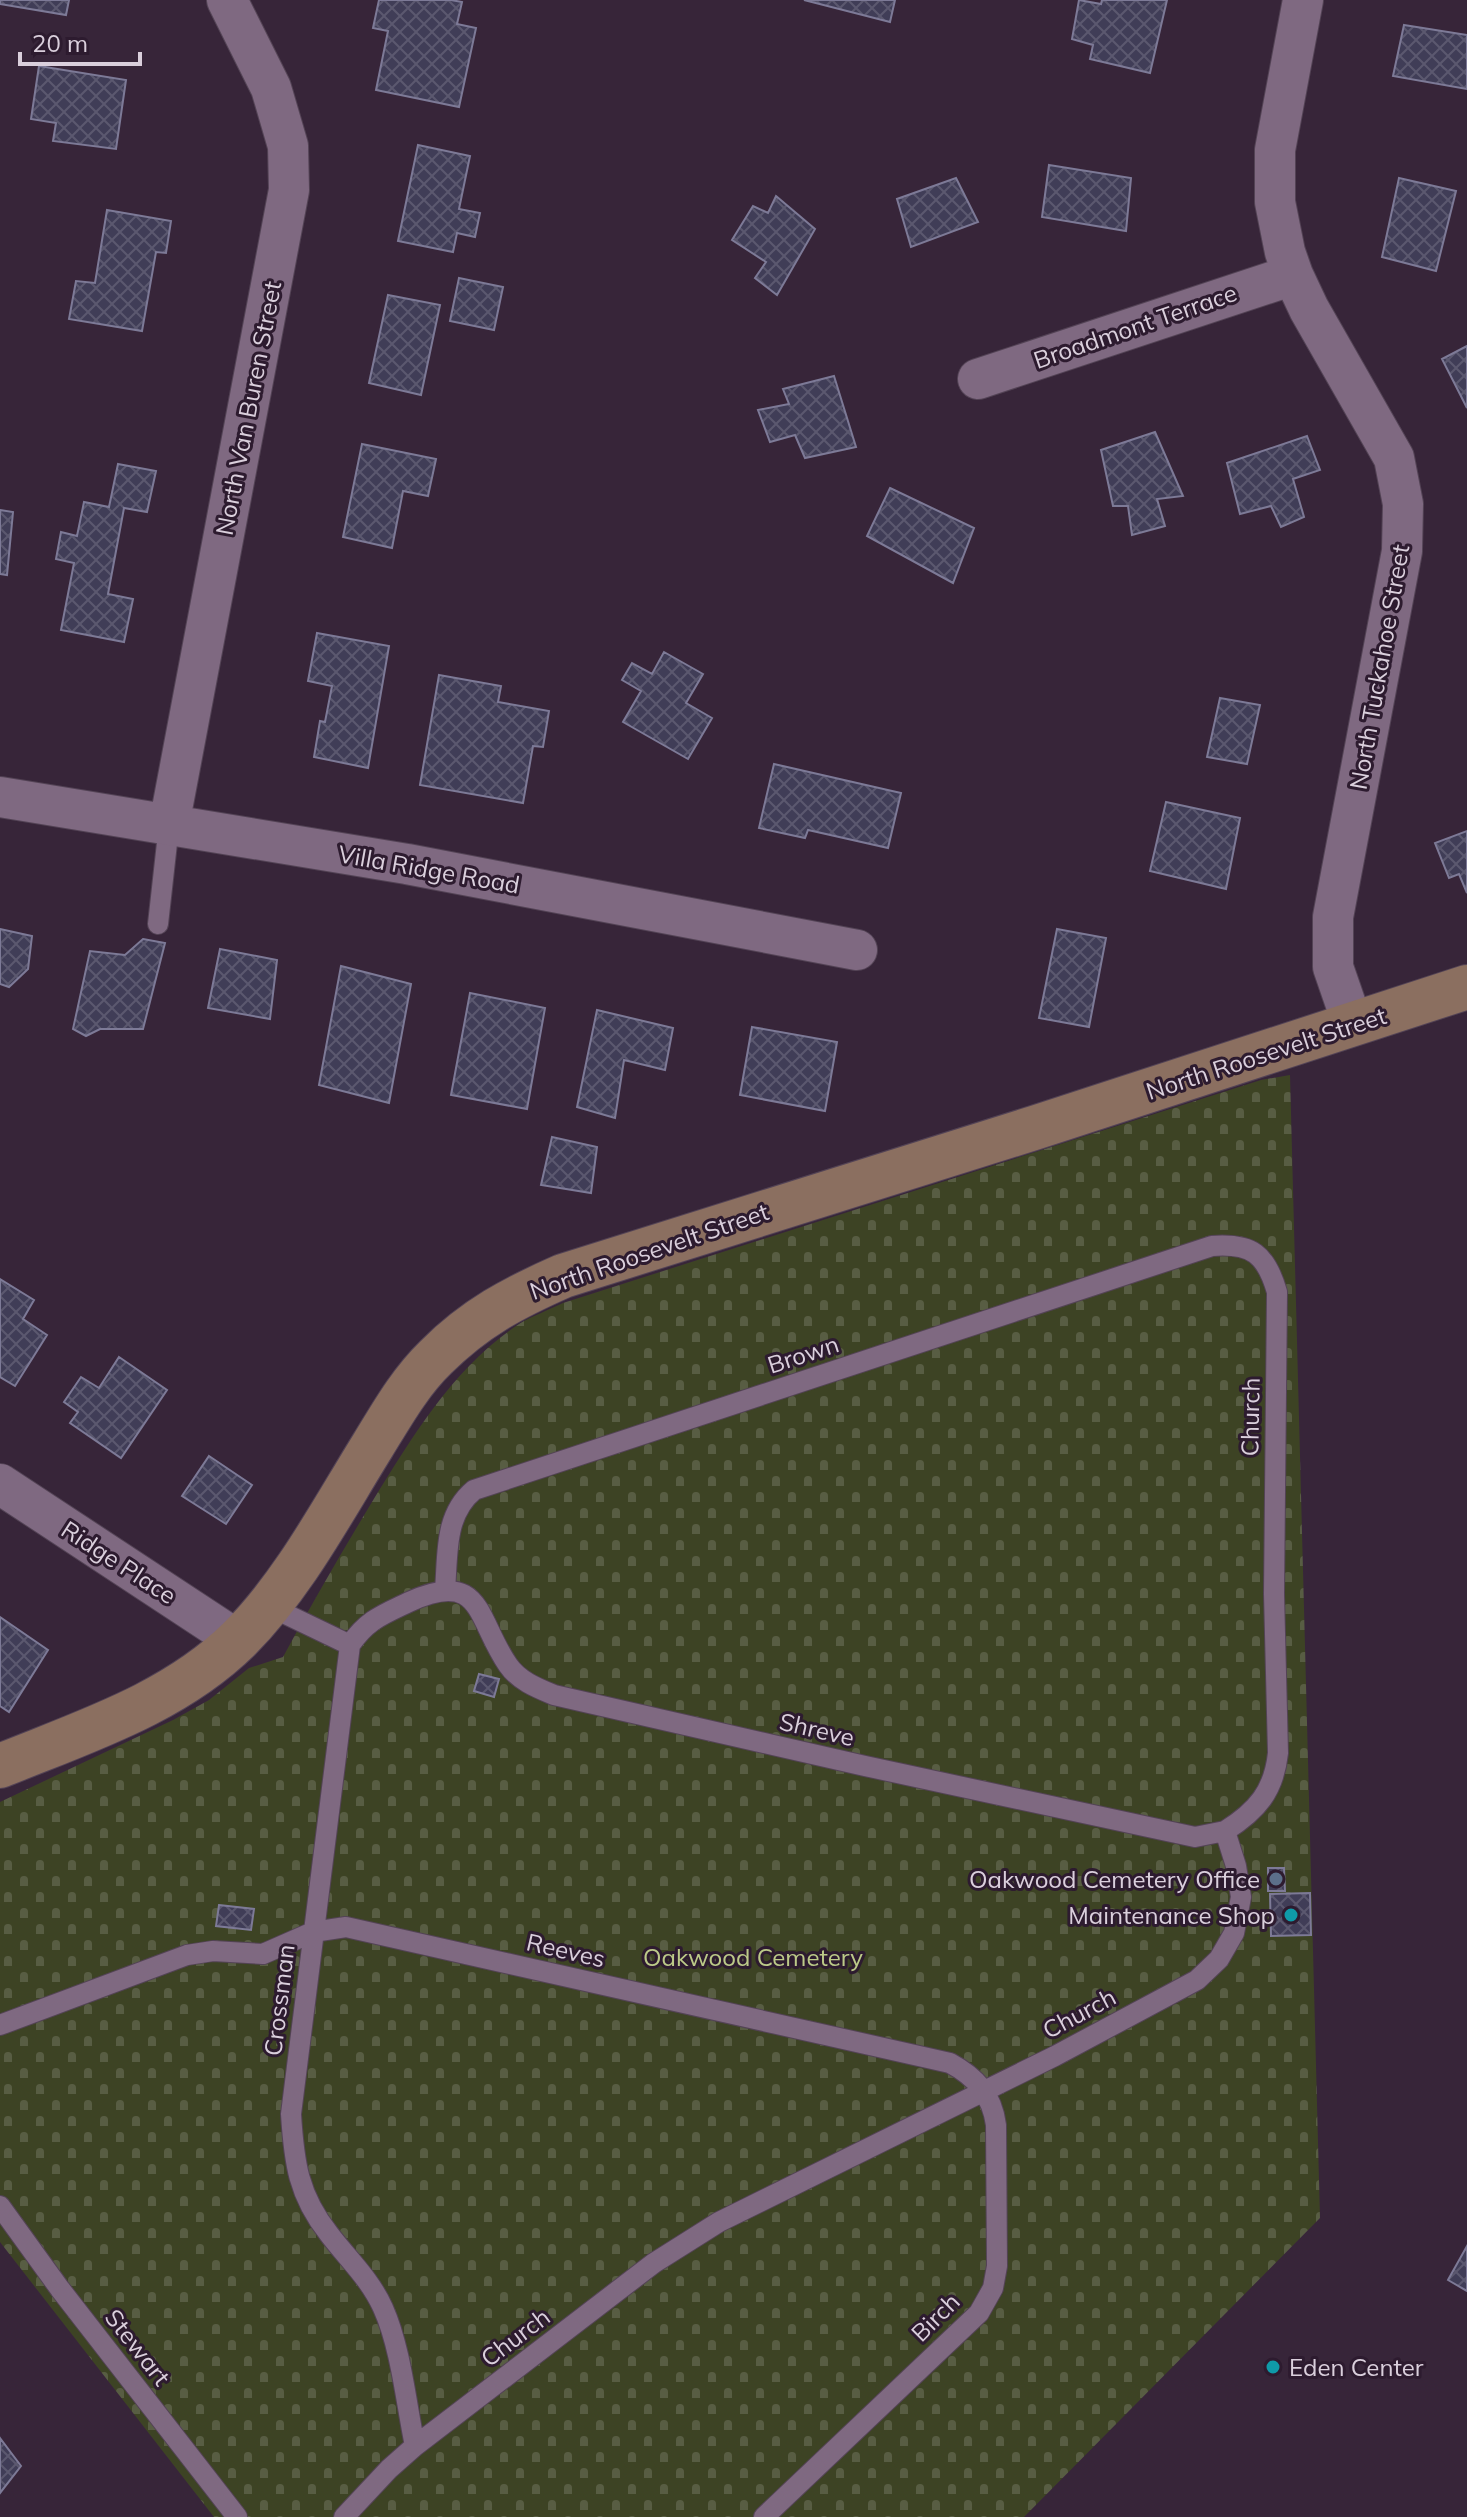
<svg xmlns="http://www.w3.org/2000/svg" width="1467" height="2517" viewBox="0 0 1467 2517" font-family="Mulish,sans-serif">
  <defs>
    <pattern id="cemetery-stones" width="16" height="16" patternUnits="userSpaceOnUse" patternTransform="scale(2)"><rect width="16" height="16" fill="#3d4324"/><path d="M2 7V4a2 2 0 0 1 4 0v3zM10 15v-3a2 2 0 0 1 4 0v3z" fill="#585d43"/></pattern>
    <pattern id="building-cross-hatch" width="8" height="8" patternUnits="userSpaceOnUse" patternTransform="scale(2)"><rect width="8" height="8" fill="#403d57"/><path d="M0 0l8 8M0 8l8-8" fill="none" stroke="#5b586f"/></pattern>
  </defs>
  <rect width="100%" height="100%" fill="#372539"/>
  <path fill="url(#cemetery-stones)" d="M1290,1075L1320,2218L1024,2517H214L0,2242V1802L173,1720L209,1700L249,1668L283,1657C312,1603 343,1550 375,1497C414,1434 455,1366 519,1324C532,1316 549,1310 563,1303L1261,1080Z"/>
  <path fill="url(#building-cross-hatch)" stroke="#7d7a97" stroke-width="2" d="M0,0H69L66,15L0,4Z
    M379,0H451L462,2L457,24L476,28L459,107L376,90L388,31L373,28Z
    M804,0H895L890,22Z
    M1079,0L1101,4L1102,0H1167L1150,73L1090,59L1093,45L1072,39Z
    M1404,25L1467,35V89L1393,76Z
    M39,66L126,80L116,149L53,141L56,123L31,119Z
    M418,145L470,156L459,209L480,213L475,237L457,233L453,252L398,241Z
    M1049,165L1131,178L1126,231L1042,217Z
    M956,178L978,222L911,247L897,199Z
    M1399,178L1456,191L1436,271L1382,257Z
    M776,196L815,229L777,295L755,278L766,262L732,240L753,206L768,213Z
    M107,210L171,221L166,253L156,252L142,331L69,319L76,281L95,283Z
    M459,278L503,287L494,330L450,321Z
    M388,295L440,305L421,395L369,383Z
    M1467,346V408L1442,359Z
    M834,376L856,447L805,458L795,435L770,442L758,410L789,404L783,389Z
    M1155,432L1183,496L1157,499L1165,526L1132,535L1128,506H1113L1101,450Z
    M1307,436L1320,470L1293,479L1304,517L1281,527L1271,506L1240,514L1227,463Z
    M362,444L436,459L428,496L403,491L392,548L343,537Z
    M118,464L156,471L147,512L124,508L108,594L133,599L124,642L61,630L74,563L56,559L61,532L77,536L84,502L109,507Z
    M890,488L974,528L953,583L867,536Z
    M0,510L13,512L7,575L0,574Z
    M317,633L389,646L368,768L314,757L320,721L325,722L332,686L308,681Z
    M664,652L703,674L686,703L712,718L688,759L623,722L641,691L622,680L632,663L652,674Z
    M439,675L501,686L498,702L549,711L543,747L533,746L523,803L420,785Z
    M1220,698L1260,705L1247,764L1207,757Z
    M774,764L901,793L888,848L808,830L805,838L759,828Z
    M1166,802L1240,818L1226,889L1150,871Z
    M1467,831V893L1459,874L1449,878L1435,843Z
    M0,929L32,936L28,969L9,987L0,984Z
    M1057,929L1106,938L1089,1027L1039,1018Z
    M143,939L165,943L143,1029H100L86,1036L73,1029L90,951L125,955Z
    M220,949L277,960L270,1019L208,1008Z
    M341,966L411,984L389,1103L319,1085Z
    M470,993L545,1008L527,1109L451,1095Z
    M597,1010L673,1028L665,1070L624,1060L615,1118L577,1107Z
    M752,1027L837,1042L825,1111L740,1095Z
    M552,1137L597,1147L591,1193L541,1185Z
    M0,1279L34,1300L23,1319L47,1335L15,1386L0,1377Z
    M119,1357L167,1390L121,1458L70,1423L78,1412L64,1402L81,1377L99,1388Z
    M209,1456L252,1485L226,1524L182,1496Z
    M0,1617L48,1650L9,1712L0,1706Z
    M479,1674L499,1679L494,1697L474,1691Z
    M1268,1868H1284L1285,1891H1268Z
    M1310,1893L1311,1935L1271,1936L1270,1894Z
    M219,1905L254,1909L251,1930L216,1926Z
    M1467,2246V2291L1448,2280Z
    M0,2438L21,2466L0,2493Z"/>
  <g fill="none" stroke-linecap="round" stroke-linejoin="round">
    <g stroke="#534355" stroke-width="22">
      <path id="lane" d="M158,924L169,825
        M269,1606L350,1645
        M0,2025L187,1955L213,1951L263,1954L313,1932L346,1927L950,2063C976,2077 992,2095 996,2125L997,2266L993,2288L979,2313L764,2517
        M0,2206L60,2289L237,2517
        M415,2446C406,2403 401,2348 383,2308C370,2279 348,2259 329,2234C298,2195 294,2162 291,2114L350,1645C367,1620 382,1615 409,1602C483,1568 476,1619 508,1665C519,1681 537,1688 554,1695L865,1766L1195,1837L1225,1831
        M344,2517L389,2469L415,2446L654,2263L719,2222L1055,2056L1197,1980L1219,1959L1234,1933L1241,1897L1236,1866L1225,1831C1257,1811 1274,1791 1278,1753L1274,1594L1277,1292C1266,1254 1252,1243 1212,1246L474,1490C444,1515 448,1554 445,1590"/>
    </g>
    <g stroke="#534355" stroke-width="42">
      <path id="street" d="M1303,0L1275,150V202L1285,252L1293,275L1309,309L1394,458L1403,504L1402,551L1333,917V967L1353,1025
        M978,379L1293,275
        M0,797L407,864L857,950
        M169,825L289,190L288,146L271,88L227,0
        M0,1484L237,1640"/>
    </g>
    <g stroke="#534355" stroke-width="46">
      <path id="secondary" d="M0,1766C83,1732 173,1704 239,1639C294,1584 332,1511 373,1445C392,1414 410,1382 436,1357C475,1318 513,1298 563,1276L1037,1127L1467,987"/>
    </g>
    <use href="#lane" stroke="#7f6981" stroke-width="20"/>
    <use href="#street" stroke="#7f6981" stroke-width="40"/>
    <use href="#secondary" stroke="#8b6f60" stroke-width="44"/>
  </g>
  <circle fill="#5c6f8a" stroke="#2d1b2f" stroke-width="3" cx="1276" cy="1879" r="8"/>
  <g fill="#0f9aa8" stroke="#2d1b2f" stroke-width="3">
    <circle cx="1291" cy="1915" r="8"/>
    <circle cx="1273" cy="2367" r="8"/>
  </g>
  <g text-anchor="middle" dominant-baseline="central" stroke-width="6" stroke-linejoin="round" paint-order="stroke">
    <g font-size="24" fill="#dacfdc" stroke="#2d1b2f">
      <text transform="translate(1135 326) rotate(-19)">Broadmont Terrace</text>
      <text transform="translate(248 408) rotate(-79)">North Van Buren Street</text>
      <text transform="translate(1379 667) rotate(-80)">North Tuckahoe Street</text>
      <text transform="translate(429 869) rotate(10)">Villa Ridge Road</text>
      <text transform="translate(1266 1053) rotate(-18)">North Roosevelt Street</text>
      <text transform="translate(649 1251) rotate(-19)">North Roosevelt Street</text>
      <text transform="translate(803 1354) rotate(-18)">Brown</text>
      <text transform="translate(1250 1417) rotate(-89)">Church</text>
      <text transform="translate(119 1562) rotate(33)">Ridge Place</text>
      <text transform="translate(817 1729) rotate(13)">Shreve</text>
      <text transform="translate(566 1950) rotate(13)">Reeves</text>
      <text transform="translate(279 2000) rotate(-83)">Crossman</text>
      <text transform="translate(1079 2013) rotate(-28)">Church</text>
      <text transform="translate(935 2317) rotate(-45)">Birch</text>
      <text transform="translate(515 2337) rotate(-37)">Church</text>
      <text transform="translate(138 2347) rotate(52)">Stewart</text>
    </g>
    <g font-size="24" fill="#dacfdc" stroke="#2d1b2f" text-anchor="end">
      <text x="1260" y="1879">Oakwood Cemetery Office</text>
      <text x="1275" y="1915">Maintenance Shop</text>
      <text x="1289" y="2367" text-anchor="start">Eden Center</text>
    </g>
    <g font-size="24" fill="#bcca88" stroke="#2d1b2f">
      <text x="753" y="1957">Oakwood Cemetery</text>
    </g>
  </g>
  <path d="M20 52v12h120v-12" fill="none" stroke="#dacfdc" stroke-width="4"/>
  <text x="32" y="52" font-size="24" fill="#dacfdc" stroke="#2d1b2f" stroke-width="6" paint-order="stroke">20 m</text>
</svg>
